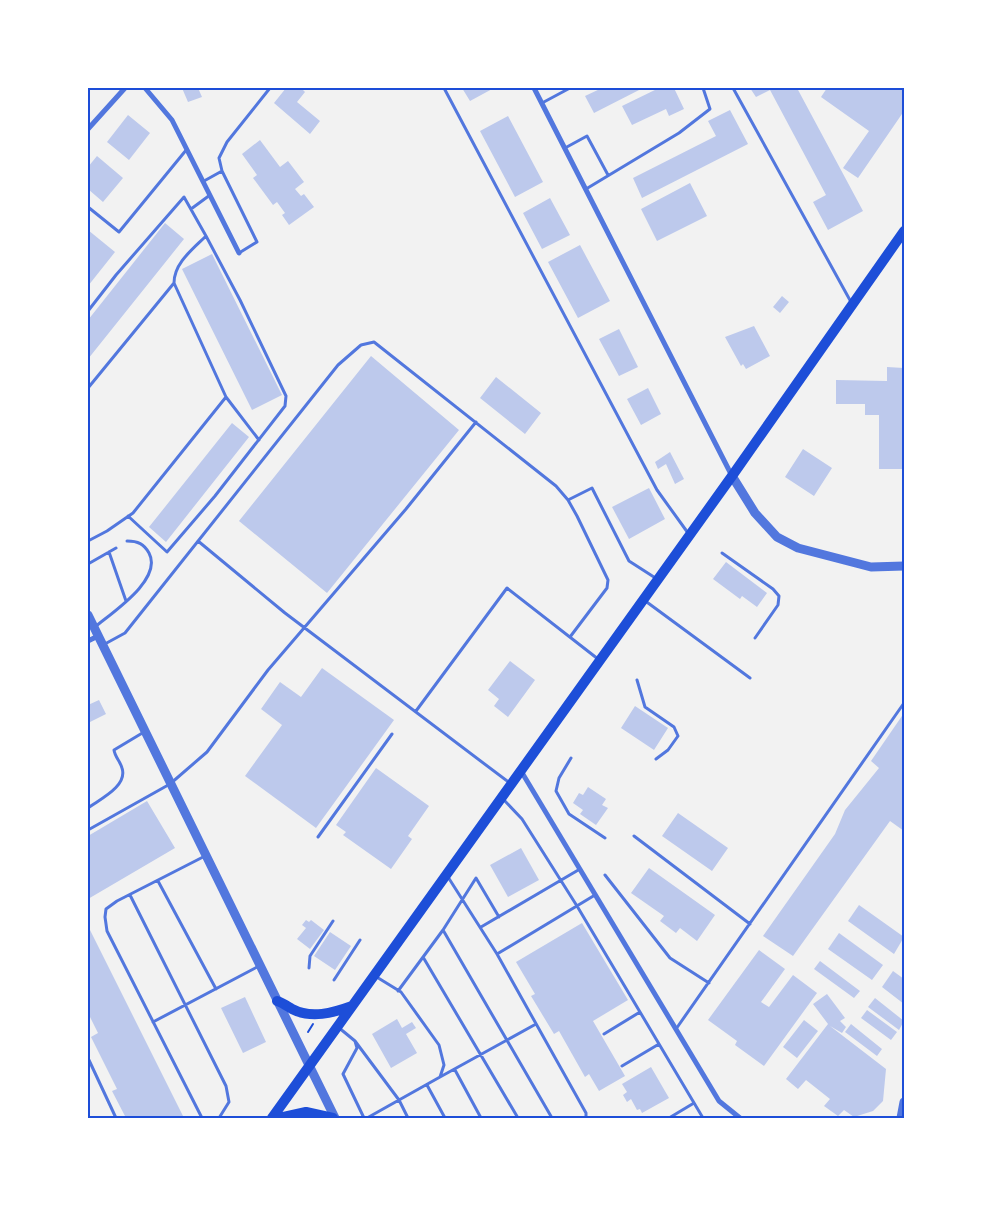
<svg xmlns="http://www.w3.org/2000/svg" width="992" height="1206" viewBox="0 0 992 1206" font-family="'Libre Baskerville',serif">
  <rect width="100%" height="100%" fill="#f2f2f2"/>
  <path fill="#bdc9ec" d="M182,88H198L202,97L188,102Z
    M286,88H305L303,90L305,92L297,102L320,121L310,134L274,103Z
    M462,88H494L470,101Z
    M602,88H643L594,113L585,96Z
    M659,88H674L684,109L669,116L666,109L632,125L622,106Z
    M750,88H797L863,211L828,230L813,202L826,195L770,90L756,97Z
    M827,88H904V111L858,178L843,168L869,131L821,97Z
    M730,110L748,144L642,198L633,178L716,136L708,121Z
    M128,115L150,133L129,160L107,142Z
    M508,116L543,182L515,197L480,131Z
    M260,140L280,167L288,161L304,182L295,189L301,196L304,194L314,207L289,225L282,215L285,213L277,202L273,205L253,178L257,175L242,154Z
    M97,156L123,178L103,202L88,189V167Z
    M690,183L707,216L657,241L641,209Z
    M550,198L570,235L542,249L523,213Z
    M165,223L184,239L88,359V320Z
    M88,230L115,252L88,286Z
    M580,245L610,301L578,318L548,262Z
    M212,254L282,395L252,410L182,269Z
    M782,296L789,302L780,313L773,307Z
    M754,326L770,356L746,369L743,364L741,366L725,337Z
    M619,329L638,367L619,376L599,339Z
    M371,356L459,430L327,593L239,521Z
    M887,367L904,368V469H879V415H865V404H836V380L887,381Z
    M496,377L541,413L525,434L480,398Z
    M648,388L661,414L641,425L627,399Z
    M232,423L249,437L166,542L149,527Z
    M803,449L832,468L814,496L785,477Z
    M670,452L684,479L675,484L666,464L658,469L655,462Z
    M649,488L665,519L629,539L612,507Z
    M726,562L767,593L757,607L742,596L740,599L713,579Z
    M510,661L535,680L508,717L494,706L499,699L488,690Z
    M322,668L394,720L316,828L245,776L282,725L261,709L280,682L301,697Z
    M99,700L106,714L88,723V705Z
    M635,706L668,728L654,750L621,728Z
    M904,713V831L890,821L793,956L763,936L835,834L845,810L879,768L871,761Z
    M376,768L429,806L408,836L412,839L391,869L343,835L346,832L336,825Z
    M588,787L606,799L602,805L608,808L596,825L580,814L583,810L573,803L579,793L583,795Z
    M147,801L175,848L88,899V836Z
    M678,813L728,848L712,871L662,836Z
    M521,848L539,880L508,897L490,865Z
    M649,868L715,915L697,941L680,928L676,933L660,921L664,916L631,893Z
    M859,905L904,937L894,954L848,921Z
    M306,920L309,922L311,920L324,930L310,949L297,939L306,928L302,925Z
    M582,923L628,1000L593,1021L625,1076L599,1091L589,1074L585,1077L559,1031L554,1034L531,996L535,994L516,962Z
    M88,926L184,1118H126L112,1091L117,1089L91,1037L98,1033L88,1013Z
    M330,932L351,946L335,970L314,956Z
    M839,933L883,965L872,980L828,949Z
    M759,950L785,969L761,1002L769,1007L793,975L817,993L764,1066L735,1045L737,1041L708,1020Z
    M820,961L860,991L854,998L814,969Z
    M893,971L904,979V1004L882,987Z
    M827,994L845,1018L840,1021L846,1027L842,1033L830,1026L886,1069L883,1101L873,1111L854,1117L844,1110L838,1116L824,1106L830,1099L806,1080L798,1089L786,1079L828,1024L813,1004Z
    M245,997L266,1042L243,1053L221,1008Z
    M875,998L904,1021L899,1030L868,1007Z
    M867,1010L897,1032L891,1040L861,1018Z
    M397,1019L402,1028L412,1022L416,1028L406,1034L417,1053L391,1068L372,1034Z
    M804,1020L818,1031L797,1058L783,1047Z
    M851,1024L882,1049L877,1056L845,1032Z
    M651,1067L669,1098L642,1113L640,1109L637,1110L631,1099L627,1102L623,1095L627,1092L622,1084Z"/>
  <g fill="none" stroke-linecap="round" stroke-linejoin="round">
    <path stroke="#1d4ed8" stroke-width="2" d="M308,1032L313,1024"/>
    <path stroke="#5277de" stroke-width="3" d="M444,88L657,490L688,533
      M733,88L851,302
      M542,103L570,88
      M565,148L587,136L608,175
      M222,171L219,158L227,142L270,88
      M204,181L222,171L257,242L239,253
      M586,189L679,133L710,109L703,88H705
      M88,207L119,232L187,149
      M191,209L210,195
      M88,311L116,275L184,197L206,236C193,249 174,263 174,283L226,397L133,513L107,531L88,541
      M88,388L174,283
      M226,397L259,440
      M568,500L592,488L629,561L657,579
      M128,516L167,552L215,496L285,406L286,396L240,300L206,236
      M198,541L285,613L511,784
      M109,552L126,601
      M722,553L773,589L779,596L778,605L755,638
      M88,564L116,548
      M644,600L750,678
      M96,626C113,612 163,579 149,553C144,544 138,541 127,541
      M103,645L125,633L338,365L361,345L374,342L556,486L568,500L577,516L608,580L607,588L570,637
      M637,680L645,707L674,727L678,736L668,750L656,759
      M416,711L507,588L598,659
      M571,758L559,778L556,791L569,814L605,838
      M504,800L522,819L577,906L703,1118
      M88,808C100,799 128,786 122,768C120,761 115,757 114,750L144,732
      M88,830L170,784L207,752L268,670L406,509L476,422
      M634,836L750,924
      M318,837L392,734
      M605,875L670,958L709,983
      M448,877L497,954
      M158,881L216,989
      M130,895L226,1086L229,1102L219,1118
      M481,927L580,869
      M443,930L476,878L499,917
      M423,957L518,1118
      M309,968L310,956L333,921
      M334,980L360,940
      M398,991L443,930L552,1118
      M153,1022L259,966
      M338,1027L355,1041L357,1048L343,1074L364,1118
      M676,1029L904,703
      M604,1034L640,1012
      M355,1041L399,1100L440,1077L444,1065L439,1045L401,992L375,976
      M88,1058L116,1118
      M622,1066L659,1044
      M455,1070L481,1118
      M440,1077L536,1024
      M427,1085L445,1118
      M202,1118L107,931L105,917L106,909L117,901L205,856
      M367,1118L399,1100L408,1118
      M586,1118V1113L497,954L595,895
      M669,1118L694,1103"/>
    <path stroke="#5277de" stroke-width="5" d="M145,88L172,120L239,253
      M534,88L732,476
      M88,129L125,88
      M88,641L98,636
      M521,771L719,1101L740,1118"/>
    <path stroke="#5277de" stroke-width="9" d="M732,476L755,513L777,537L798,548L871,567L904,566
      M88,615L335,1118
      M901,1118L904,1102"/>
    <path stroke="#1d4ed8" stroke-width="10" d="M277,1001C283,1003 287,1006 292,1009C311,1019 333,1013 352,1006
      M272,1118L732,476L904,231
      M279,1118L306,1112L333,1118"/>
  </g>
  <rect width="992" height="1206" fill="none" stroke="#ffffff" stroke-width="178"/>
  <rect x="89" y="89" width="814" height="1028" fill="none" stroke="#1d4ed8" stroke-width="2"/>
</svg>
